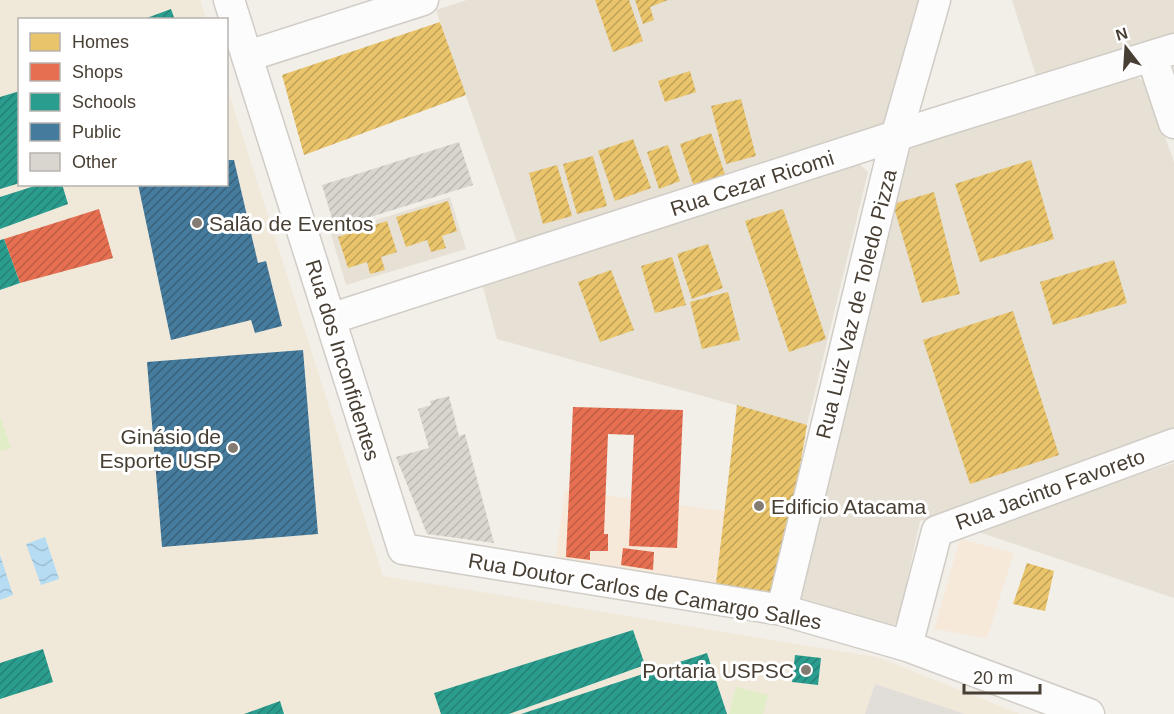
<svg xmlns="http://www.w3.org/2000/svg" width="1174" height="714" viewBox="0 0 1174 714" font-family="Arial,sans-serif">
  <defs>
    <pattern id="water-waves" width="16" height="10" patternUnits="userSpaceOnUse" patternTransform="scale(1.5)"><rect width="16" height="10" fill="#b5dcf3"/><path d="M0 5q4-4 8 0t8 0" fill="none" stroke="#9dbed1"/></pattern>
    <pattern id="homes-hatch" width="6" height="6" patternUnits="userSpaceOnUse" patternTransform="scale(1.5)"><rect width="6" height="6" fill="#e9c46a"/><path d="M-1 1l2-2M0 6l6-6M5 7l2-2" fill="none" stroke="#bfa158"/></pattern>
    <pattern id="shops-hatch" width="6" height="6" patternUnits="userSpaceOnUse" patternTransform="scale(1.5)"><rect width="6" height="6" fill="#e76f51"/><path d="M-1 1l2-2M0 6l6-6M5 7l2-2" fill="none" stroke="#bd5d44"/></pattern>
    <pattern id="schools-hatch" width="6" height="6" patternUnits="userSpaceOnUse" patternTransform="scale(1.5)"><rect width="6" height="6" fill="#2a9d8f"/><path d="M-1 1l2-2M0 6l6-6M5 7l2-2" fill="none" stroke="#268176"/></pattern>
    <pattern id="public-hatch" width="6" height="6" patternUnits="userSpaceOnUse" patternTransform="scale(1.5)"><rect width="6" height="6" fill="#457b9d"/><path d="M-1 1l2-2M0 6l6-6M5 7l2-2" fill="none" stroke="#39617a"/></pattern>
    <pattern id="building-hatch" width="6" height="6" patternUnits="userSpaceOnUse" patternTransform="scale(1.5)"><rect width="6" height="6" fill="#d9d5cf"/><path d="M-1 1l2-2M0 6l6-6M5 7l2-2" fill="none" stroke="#bcb8b2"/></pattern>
  </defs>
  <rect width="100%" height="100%" fill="#f2eee8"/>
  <path fill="#e6e0d5" d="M467,0H927L889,127L519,248L436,10Z
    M1012,0H1174V48L1038,82Z
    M1126,74L1143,80L1148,88L1174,162V436L920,521L899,617L894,626L882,629L802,606L793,592L902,147Z
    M858,163L868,172L807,425L497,339L482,283Z
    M450,197L466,249L346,285L331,234Z
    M1174,463V598L970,529Z"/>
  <path fill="#f6e9da" d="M565,490L776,518L759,597L555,563Z
    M960,539L1014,553L987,638L934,629Z"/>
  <path fill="#f0e9da" d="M0,0H200L206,19L20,20V184H226L227,87L383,576L877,657L1020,714H0Z"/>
  <path fill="#e0edc6" d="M0,416L11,448L0,451Z
    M736,687L768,695L763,714H729Z"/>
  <path fill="#e1ddd8" d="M875,684L965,714H865Z"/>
  <path fill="url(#water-waves)" d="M45,537L59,579L41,585L26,544Z
    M0,555L13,595L0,600Z"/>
  <path fill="url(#homes-hatch)" d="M595,0H629L643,41L613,52Z
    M635,0H668L650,7L654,20L643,24Z
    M440,22L466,95L304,155L282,75Z
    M690,71L696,92L665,102L658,81Z
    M741,99L756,156L726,164L711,106Z
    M711,133L728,183L696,193L680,144Z
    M633,139L651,188L615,201L598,151Z
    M668,145L680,181L659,189L647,152Z
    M593,156L607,206L577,214L563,164Z
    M1031,160L1054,239L980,262L955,184Z
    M557,165L572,216L543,224L529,173Z
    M934,192L960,294L922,303L893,204Z
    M448,201L457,231L442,236L446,248L431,252L427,240L406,247L396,217Z
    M783,209L826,339L789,352L745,221Z
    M387,221L397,252L381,257L385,270L370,274L367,262L348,268L338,237Z
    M708,244L723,288L692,299L677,254Z
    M672,257L686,305L655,313L641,266Z
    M1114,260L1127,303L1053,325L1040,282Z
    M611,270L634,330L600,342L578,282Z
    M728,292L740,340L702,349L690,302Z
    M1013,311L1059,455L970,484L923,340Z
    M737,405L807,425L779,589L773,594L715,592Z
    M1027,563L1054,571L1045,611L1013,604Z"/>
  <path fill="url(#shops-hatch)" d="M99,209L113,258L20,283L4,239Z
    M573,407L683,410L677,548L629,546L634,435L608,434L604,534H608V551H590V560L566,557Z
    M623,548L654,552L653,570L621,565Z"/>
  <path fill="url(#schools-hatch)" d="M171,9L175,20H144V19Z
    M20,91V183L0,189V97Z
    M41,184H62L68,204L0,229V197Z
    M4,239L20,283L0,290V240Z
    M633,630L645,665L509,714H441L434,693Z
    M43,649L53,682L0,699V663Z
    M707,653L727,714H521Z
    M795,655L821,658L818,685L792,682Z
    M280,701L284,714H244Z"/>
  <path fill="url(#public-hatch)" d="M226,160H234L258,263L266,261L282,326L255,333L251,320L171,340L138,184H226Z
    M303,350L318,534L162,547L147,362Z"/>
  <path fill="url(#building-hatch)" d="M459,142L473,185L335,228L322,185Z
    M449,396L459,436L465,434L494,543L427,534L396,457L429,448L418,409L431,405L430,401Z"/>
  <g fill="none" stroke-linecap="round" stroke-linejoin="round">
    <g stroke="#d0ccc6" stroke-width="33">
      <path id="minor" d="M229,0L403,549L782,610L907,646L1089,714
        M248,56L423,0
        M1152,57L1174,123
        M330,319L939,122L1174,49
        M782,610L896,137L935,0
        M907,646L937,531L1174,444"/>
    </g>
    <use href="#minor" stroke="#fdfcfc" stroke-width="30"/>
  </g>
  <g fill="#847c73" stroke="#fff" stroke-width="2">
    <circle cx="197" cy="223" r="6"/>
    <circle cx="233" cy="448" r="6"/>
    <circle cx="759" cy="506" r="6"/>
    <circle cx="806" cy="670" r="6"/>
  </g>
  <g text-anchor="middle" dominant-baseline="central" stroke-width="6" stroke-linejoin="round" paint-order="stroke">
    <g font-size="21" fill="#483f34" stroke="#fff">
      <text transform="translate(752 183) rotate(-18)">Rua Cezar Ricomi</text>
      <text transform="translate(856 304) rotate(-76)">Rua Luiz Vaz de Toledo Pizza</text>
      <text transform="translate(343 360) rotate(73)">Rua dos Inconfidentes</text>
      <text transform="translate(1050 489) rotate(-20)">Rua Jacinto Favoreto</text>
      <text transform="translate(645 591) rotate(10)">Rua Doutor Carlos de Camargo Salles</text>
    </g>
    <g font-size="21" fill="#483f34" stroke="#fff" text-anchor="start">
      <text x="209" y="223">Salão de Eventos</text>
      <text x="221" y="436" text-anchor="end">Ginásio de<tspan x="221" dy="24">Esporte USP</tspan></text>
      <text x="771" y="506">Edificio Atacama</text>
      <text x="794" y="670" text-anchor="end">Portaria USPSC</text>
    </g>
  </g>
  <rect x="18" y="18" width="210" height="168" fill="#ffffff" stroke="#b6b2ae" stroke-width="1.5"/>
  <rect x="30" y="33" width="30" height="18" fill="#e9c46a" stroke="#b6b2ae" stroke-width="1.5"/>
  <text x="72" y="48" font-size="18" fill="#483f34">Homes</text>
  <rect x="30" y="63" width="30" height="18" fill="#e76f51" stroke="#b6b2ae" stroke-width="1.5"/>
  <text x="72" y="78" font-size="18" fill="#483f34">Shops</text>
  <rect x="30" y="93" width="30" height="18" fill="#2a9d8f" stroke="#b6b2ae" stroke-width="1.5"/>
  <text x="72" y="108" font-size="18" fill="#483f34">Schools</text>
  <rect x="30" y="123" width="30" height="18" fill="#457b9d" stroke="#b6b2ae" stroke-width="1.5"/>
  <text x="72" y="138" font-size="18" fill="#483f34">Public</text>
  <rect x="30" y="153" width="30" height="18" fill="#d9d5cf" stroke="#b6b2ae" stroke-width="1.5"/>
  <text x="72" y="168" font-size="18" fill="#483f34">Other</text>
  <g transform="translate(1126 48) rotate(343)" stroke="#ffffff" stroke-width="4.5" paint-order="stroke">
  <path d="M0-4.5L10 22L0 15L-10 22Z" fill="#483f34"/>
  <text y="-9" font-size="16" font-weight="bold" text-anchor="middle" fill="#483f34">N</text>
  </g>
  <path d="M964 684v9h76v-9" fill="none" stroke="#483f34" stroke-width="3"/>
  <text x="973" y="684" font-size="18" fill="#483f34" stroke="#ffffff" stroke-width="4.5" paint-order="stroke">20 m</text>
</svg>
